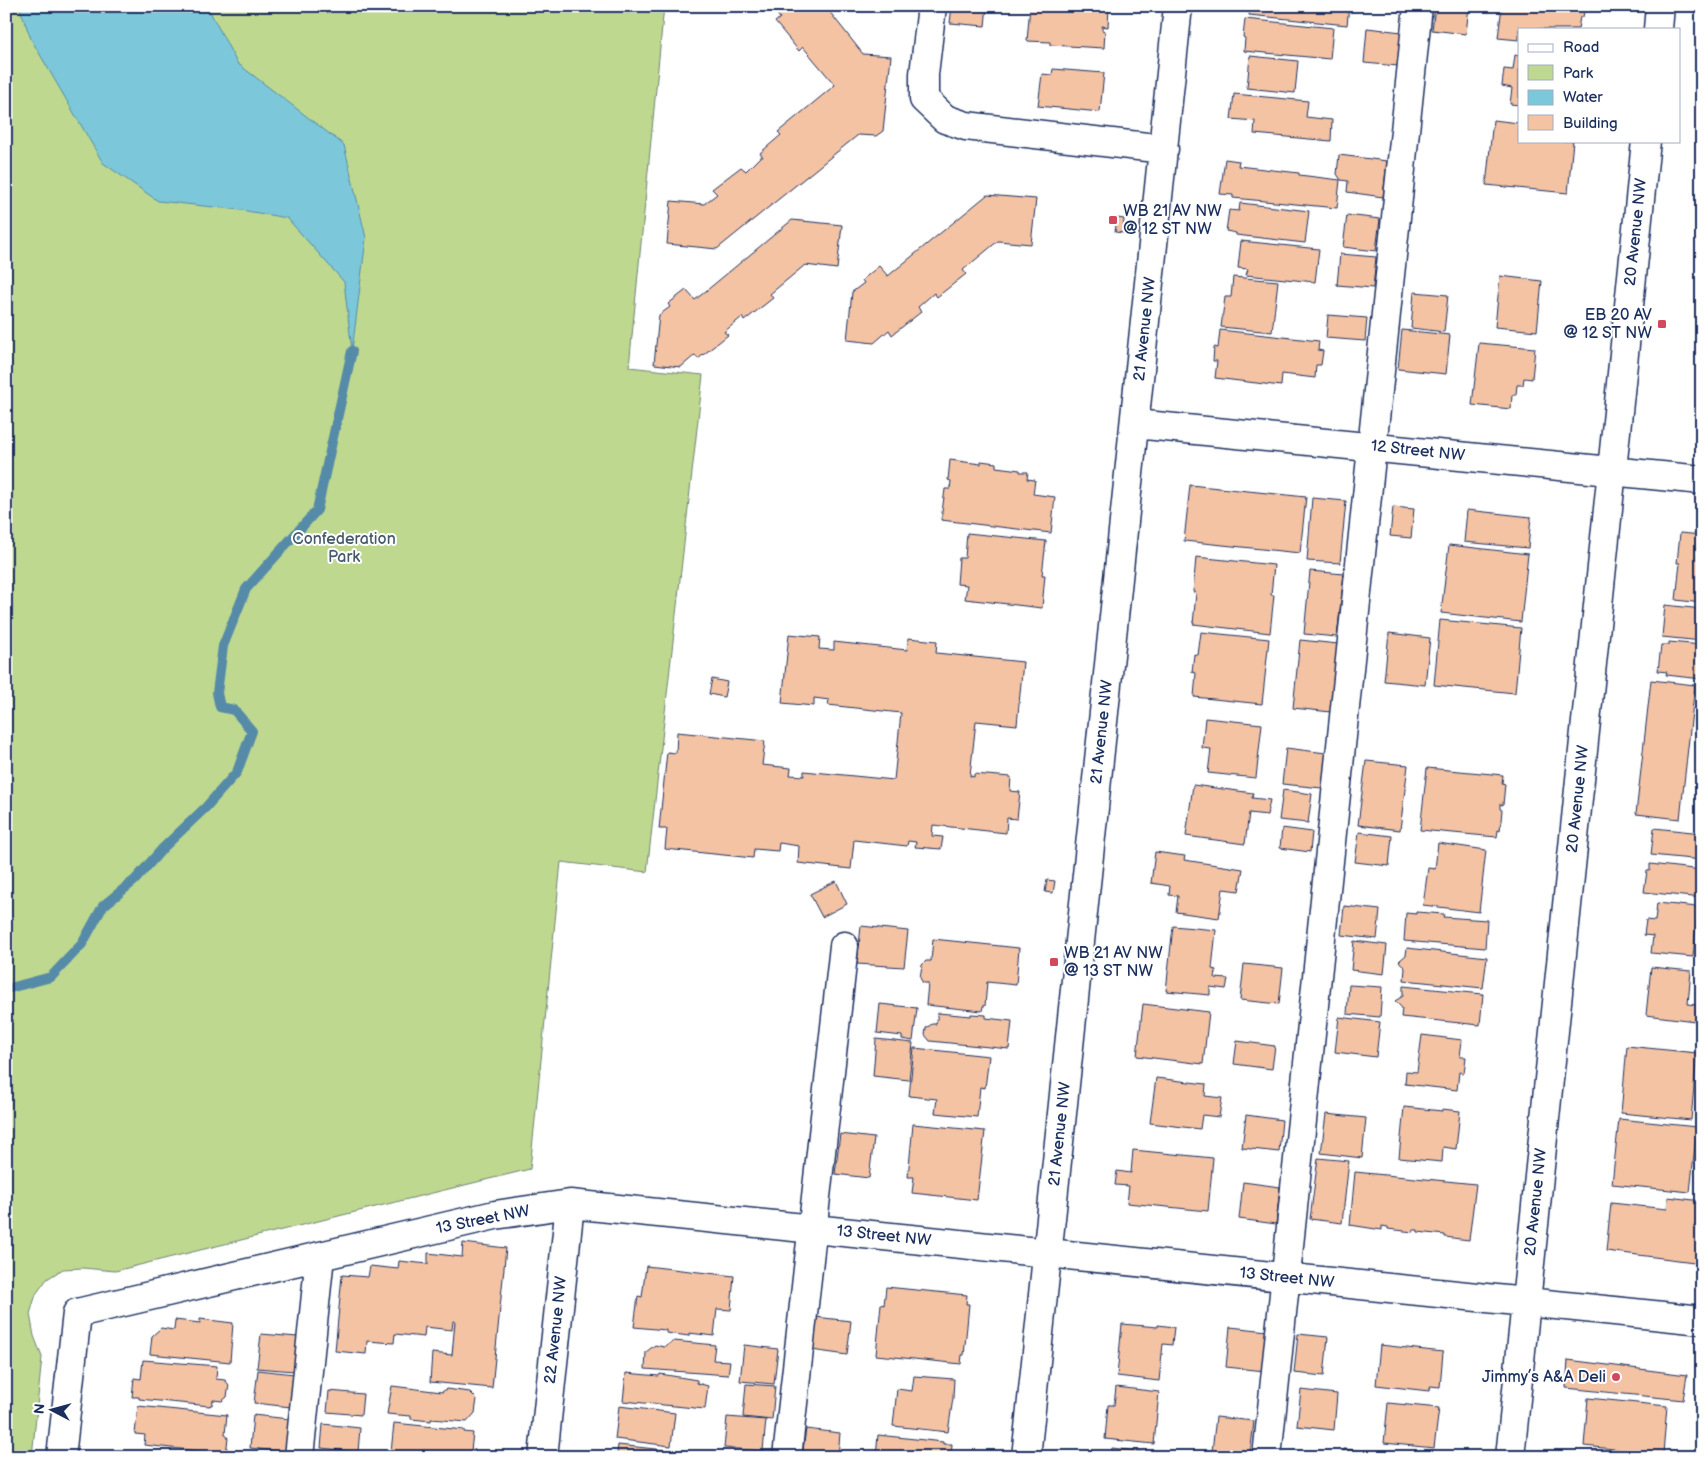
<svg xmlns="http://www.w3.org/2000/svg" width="1708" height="1463" viewBox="0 0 1708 1463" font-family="'Balsamiq Sans',sans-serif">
  <rect width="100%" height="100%" fill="#fff"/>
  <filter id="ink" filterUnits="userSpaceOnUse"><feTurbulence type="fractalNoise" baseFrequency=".02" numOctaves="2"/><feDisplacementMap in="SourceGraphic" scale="10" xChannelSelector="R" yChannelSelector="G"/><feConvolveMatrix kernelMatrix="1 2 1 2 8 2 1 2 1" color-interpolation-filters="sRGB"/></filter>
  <g filter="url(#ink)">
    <path fill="#bfd88f" stroke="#6d8476" d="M6,6H664L629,367L703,375L647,872L561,862L530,1169L115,1271L83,1268L63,1269L47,1279L36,1294L30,1314L34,1336L42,1357L32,1457H6Z"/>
    <path fill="#7bc8da" stroke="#558ba8" d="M19,6H207L237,63L344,145L366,238L352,351L344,282L287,218L241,210L158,201L103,163L31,39Z"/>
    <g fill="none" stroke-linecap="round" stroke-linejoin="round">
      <path stroke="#558ba8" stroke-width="10" d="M6,989L51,977L82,944L103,906L135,880L163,848L206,807L237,772L252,731L234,710L220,707L217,693L223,646L246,589L317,510L352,351"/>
    </g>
    <path fill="#f4c3a4" stroke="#1b2f5e" d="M770,6H825L863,54L891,56L883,131L876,136L858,135L717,249L667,244L671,201L704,204L717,194L712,189L741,167L746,171L760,157H763L760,153L781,135L778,132L835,85L803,47L799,51L775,22L780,18Z
      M952,6H987L985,26L950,23Z
      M1030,6H1109L1108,27L1102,26V30L1105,31L1104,48L1050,45V42L1027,41Z
      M1250,6H1349L1347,25L1249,15Z
      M1435,6H1469L1466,34L1432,30Z
      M1502,6H1585L1583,17H1580L1578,29H1519V40L1498,38Z
      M1245,19L1333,28L1330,59L1244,51L1245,38L1243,37Z
      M1367,28L1402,32L1398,66L1364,63Z
      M1515,55L1519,56V105L1510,104L1512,88L1502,86L1504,69L1513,70Z
      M1250,56L1298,61L1295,93L1247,88Z
      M1053,69L1104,73L1100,112L1038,106L1042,74L1052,75Z
      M1234,94L1308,101L1306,117L1332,120L1331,141L1254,134L1255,121L1231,119Z
      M1493,120L1519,123V141H1573L1568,193L1486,185Z
      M1339,155L1387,161L1383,197L1347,192L1348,181L1341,180L1337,174Z
      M1225,159L1239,161L1238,166L1299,173V175L1340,180L1337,208L1233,198V195L1220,194Z
      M987,195L1036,199L1031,244L998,241L963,270L966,274L937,297L934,293L918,307L921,312L892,335L889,330L874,343L847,340L852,292L864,283L862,280L879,266L888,276Z
      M1240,203L1309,211L1305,243L1236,235V233L1226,231L1229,210L1239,211Z
      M1347,215L1380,219L1376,251L1343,247Z
      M1117,218L1124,219L1123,233L1115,232Z
      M792,220L842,225L837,269L805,265L770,294L773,298L744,321L742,317L724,332L728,335L698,359L695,355L681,367L654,364L659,315L670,307L668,304L686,290L695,300Z
      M1241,241L1319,249L1315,282L1246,275L1248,269L1238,268Z
      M1340,254L1376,257L1373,288L1337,285Z
      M1500,276L1542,281L1537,331L1495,327Z
      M1233,277L1278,281L1272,332L1221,327L1225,297H1231Z
      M1414,292L1448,295L1444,332L1411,328Z
      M1328,315L1367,318L1365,341L1326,338Z
      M1220,330L1319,341L1318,350L1323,351L1321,365H1316L1315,378L1282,374L1281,386L1215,378L1217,361H1213L1214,347L1218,348Z
      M1402,330L1450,335L1446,374L1398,369Z
      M1479,343L1535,348L1532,379L1524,378L1523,385H1517L1516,395H1512L1511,409L1472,405Z
      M950,460L981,464V461L996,463V467L1020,470V472H1028L1027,479L1035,480L1033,494L1055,497L1051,533L941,520L945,489H950L951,481L948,480Z
      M1190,485L1306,497L1300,553L1184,541Z
      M1312,498L1346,501L1340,563L1307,561Z
      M1393,507L1414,509L1411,538L1390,536Z
      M1467,510L1531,517L1528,548L1464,542Z
      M967,533L1046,541L1042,575H1045L1042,608L965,599L967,585L957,584L959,558H965Z
      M1680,533L1702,535V603L1676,600L1680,563H1677Z
      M1449,545L1528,554L1521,622L1441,613Z
      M1196,557L1274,565L1271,595H1274L1270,633L1193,624L1196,593L1193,592Z
      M1310,571L1344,574L1337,637L1304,634Z
      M1665,605L1702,609V641L1662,637Z
      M1440,620L1521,628L1515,693L1434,685Z
      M1201,632L1269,639L1262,704L1194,697L1196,673L1192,672L1194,654L1198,655Z
      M1389,633L1430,638L1425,685L1384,681Z
      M789,634L820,637L819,649L834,650V642L907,650L908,638L937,641L936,653L1023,662L1017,725L976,721L970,776L974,777V774L1011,777L1010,791L1020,792L1017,819L1007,818L1006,833L933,825L932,836L943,837L941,849L915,847L916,842L908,841L907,846L854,840L851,869L798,863L799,846L779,843L778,851L754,849L753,858L665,849L667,829H659L667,752L676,753L677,732L765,741L762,765L791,768L790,775L804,776V771L894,780L901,713L828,705L829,700L814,698V706L782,703Z
      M1300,640L1338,644L1331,712L1293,708Z
      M1669,642L1702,645V679L1666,675L1667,672L1658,671L1661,645H1669Z
      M712,679L727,682L724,697L709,694Z
      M1651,680L1695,685L1680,819L1636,814Z
      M1205,718L1262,724L1256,778L1208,773L1211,749L1202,748Z
      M1286,748L1326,753L1322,788L1282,784Z
      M1366,761L1408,765L1400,830L1358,825Z
      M1427,768L1503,775L1502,783L1505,784L1503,805L1500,804V809L1502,810L1500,831L1498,830L1497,837L1420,830Z
      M1193,785L1253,793L1252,798L1270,800L1267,815L1249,813L1245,844L1186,836Z
      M1283,790L1312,794L1308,823L1279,820Z
      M1282,828L1312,832L1310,852L1280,848Z
      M1654,828L1702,833V860L1651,855Z
      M1359,832L1392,836L1389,866L1355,862Z
      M1438,843L1486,850L1479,912L1423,905L1428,868L1435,869Z
      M1155,852L1185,856L1184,860L1243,869L1239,891L1223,889L1219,918L1176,912L1178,896L1169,895L1170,886L1151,883Z
      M1650,864L1702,870V898L1644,892L1647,871H1650Z
      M1047,880L1055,881L1053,893L1045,892Z
      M836,881L847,904L822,917L810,894Z
      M1657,903L1698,907L1693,957L1651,953L1653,936L1644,935L1646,920L1655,921Z
      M1344,906L1380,910L1377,939L1341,935Z
      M1416,912L1444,914L1443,917L1487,920L1485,948L1404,941L1406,913L1416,914Z
      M861,926L908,931L904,967L857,964Z
      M1173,926L1216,930L1212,969L1216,970L1215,978L1228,979L1226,989L1210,987V995L1166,991Z
      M933,939L1019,948L1016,985L987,982L985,1006H983L982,1011L926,1005L928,983H923L920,978L922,965L926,961H931Z
      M1354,941L1387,945L1384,974L1351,970Z
      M1407,948L1487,957L1483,988L1404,980L1405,968L1399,961L1406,955Z
      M1244,964L1283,968L1279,1004L1240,1000Z
      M1651,967L1691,971L1688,1004L1697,1005L1695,1021L1646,1015Z
      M1349,985L1382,987L1380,1017L1347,1014Z
      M1403,986L1483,994L1480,1025L1401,1017L1402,1008L1395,1001L1403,996Z
      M880,1004L917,1008L913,1041L902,1039V1036L877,1033Z
      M1143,1004L1209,1012L1203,1064L1137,1056Z
      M938,1013L971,1016V1014L986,1015V1018L1012,1021L1009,1049L930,1041L925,1035L926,1028L932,1024H936Z
      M1339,1017L1380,1022L1376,1057L1335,1052Z
      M1422,1035L1462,1040L1460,1057H1466L1464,1073L1459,1072L1457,1090L1405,1084L1406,1071L1417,1072Z
      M876,1039L913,1043L909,1080L873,1076Z
      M1237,1041L1275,1046L1272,1069L1234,1064Z
      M1627,1046L1697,1053L1691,1120L1621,1113Z
      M914,1048L989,1056L985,1088L980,1087L977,1117L935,1113L937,1099L909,1096Z
      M1156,1078L1206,1084L1205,1096L1222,1098L1219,1117L1202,1115L1200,1129L1150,1123Z
      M1404,1107L1442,1111V1109L1460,1111L1456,1149L1443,1147L1442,1162L1399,1158Z
      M1326,1114L1366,1118L1362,1158L1321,1153Z
      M1246,1115L1282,1120L1279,1152L1242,1148Z
      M1619,1119L1697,1127L1690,1192L1612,1184Z
      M913,1124L985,1131L977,1200L912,1193L914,1177H908Z
      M840,1134L874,1138L869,1178L835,1174Z
      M1133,1150L1213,1158L1208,1211L1127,1203L1129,1186L1115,1185L1117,1171L1131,1173Z
      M1318,1158L1349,1161L1342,1223L1310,1219Z
      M1355,1172L1476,1184L1469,1240L1445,1237V1235L1418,1232V1230H1413V1232L1388,1229V1227L1382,1226V1230L1350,1225Z
      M1243,1182L1280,1187L1276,1224L1239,1219Z
      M1668,1197L1702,1201V1263L1606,1251L1611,1203L1667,1209Z
      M463,1243L506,1248L492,1388L430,1382L432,1353L452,1355L455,1321H453L452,1330L425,1327L424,1337L395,1334L394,1343L367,1341L366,1354L335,1351L342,1275L368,1277L370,1266L398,1269L399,1261L428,1264V1253L462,1257Z
      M646,1266L734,1276L731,1310L717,1309L714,1336L689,1333V1336L666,1333V1330L634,1327L638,1296L642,1297Z
      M886,1287L967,1295L966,1304H969L967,1326L964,1355H962L961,1364L876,1355L881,1304L884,1305Z
      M815,1317L851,1321L847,1355L811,1350Z
      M200,1319L233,1323L230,1362L150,1354L152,1336L161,1328L174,1330L175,1320L200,1323Z
      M1122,1324L1158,1327V1325L1174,1327L1172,1345L1163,1344L1159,1381L1117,1376Z
      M1230,1327L1268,1331L1265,1371L1226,1367Z
      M261,1334L298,1337L294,1371L257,1368Z
      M1298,1334L1328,1337L1324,1376L1294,1373Z
      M674,1341L715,1345L713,1360L730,1361L728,1375L645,1369L646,1352L655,1345L664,1347Z
      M744,1345L778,1349L774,1384L740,1381Z
      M1380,1345L1443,1352L1440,1387L1430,1386L1429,1391L1376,1385Z
      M143,1360L217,1366L216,1379L225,1380L229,1385L227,1397L222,1401L213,1400L212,1405H210V1406L139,1399V1397H132L134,1378L141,1379Z
      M1568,1360L1687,1375L1683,1400L1566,1388Z
      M258,1370L294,1374L291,1407L254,1403Z
      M626,1373L659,1376L660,1374L697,1380V1383L708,1386L705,1409L623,1401Z
      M914,1376L954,1379L953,1398L948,1432L893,1426L897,1389L912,1391Z
      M746,1384L775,1386L772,1420L743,1417Z
      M392,1386L442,1392L446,1389L470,1392L477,1399L475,1413L467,1422L431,1419V1421L411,1419V1416L387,1414Z
      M1116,1387L1159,1392L1154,1444L1105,1439L1108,1405H1114Z
      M1301,1390L1337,1394L1334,1430L1297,1426Z
      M329,1391L363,1394L361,1415L327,1412Z
      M1588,1398L1667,1406L1663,1454L1584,1446Z
      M1388,1403L1439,1408L1434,1448L1384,1443Z
      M138,1406L227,1415L225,1434L228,1438L226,1454L144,1445L145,1435L135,1434Z
      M619,1406L675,1413L671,1446L615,1439Z
      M253,1415L289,1419L286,1452L250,1448Z
      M727,1417L766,1420L763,1451L724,1448Z
      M1216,1417L1254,1421L1250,1455L1212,1451Z
      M394,1423L464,1430V1432L473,1433L471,1451H476V1457H416L412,1456V1454L391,1452Z
      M323,1424L360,1428L358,1452L321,1448Z
      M806,1429L840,1433L838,1457H802Z
      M878,1435L943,1442V1444H952L951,1457H876Z
      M618,1445L693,1453V1457H613V1454H617Z
      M1112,1448L1167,1455L1166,1457H1111Z
      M1344,1449L1423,1457H1343Z
      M1593,1451L1641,1457H1593Z"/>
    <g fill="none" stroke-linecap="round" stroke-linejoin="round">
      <g stroke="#1b2f5e" stroke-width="31">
        <path id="minor" d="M932,6L924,74V99L945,119L966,126L1164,149
          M1658,29L1660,6
          M1135,424L1702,480
          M61,1457L77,1313L495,1215L570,1204L1702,1320
          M299,1457L320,1256
          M543,1457L570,1204
          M787,1457L844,946
          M1026,1457L1178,6
          M1267,1457L1418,6
          M1510,1457L1646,141"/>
      </g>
      <use href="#minor" stroke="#fff" stroke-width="28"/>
    </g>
  </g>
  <g fill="#d1495b" stroke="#fff" stroke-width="2">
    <rect x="1108" y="215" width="10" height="10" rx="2.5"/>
    <rect x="1657" y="319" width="10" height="10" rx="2.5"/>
    <rect x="1049" y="957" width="10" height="10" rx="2.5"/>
    <circle cx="1616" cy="1377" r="5"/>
  </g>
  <g text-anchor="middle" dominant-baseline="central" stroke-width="4" stroke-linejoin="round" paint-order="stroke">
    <g font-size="16" fill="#1b2f5e" stroke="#fff" text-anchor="start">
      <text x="1123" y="211">WB 21 AV NW<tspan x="1123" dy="18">@ 12 ST NW</tspan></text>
      <text x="1652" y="315" text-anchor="end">EB 20 AV<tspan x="1652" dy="18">@ 12 ST NW</tspan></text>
      <text x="1064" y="953">WB 21 AV NW<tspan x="1064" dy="18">@ 13 ST NW</tspan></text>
      <text x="1606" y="1377" text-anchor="end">Jimmy’s A&amp;A Deli</text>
    </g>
    <g font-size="16" fill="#1b2f5e" stroke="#fff">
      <text transform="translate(1636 232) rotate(-84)">20 Avenue NW</text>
      <text transform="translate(1145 329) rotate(-84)">21 Avenue NW</text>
      <text transform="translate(1418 451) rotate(6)">12 Street NW</text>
      <text transform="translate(1102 732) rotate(-84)">21 Avenue NW</text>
      <text transform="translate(1578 799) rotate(-84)">20 Avenue NW</text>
      <text transform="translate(1060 1134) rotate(-84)">21 Avenue NW</text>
      <text transform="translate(1536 1202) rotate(-84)">20 Avenue NW</text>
      <text transform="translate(483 1220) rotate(-11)">13 Street NW</text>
      <text transform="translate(884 1236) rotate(6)">13 Street NW</text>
      <text transform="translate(1287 1278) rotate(6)">13 Street NW</text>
      <text transform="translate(556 1330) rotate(-84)">22 Avenue NW</text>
    </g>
    <g font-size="16" fill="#44596a" stroke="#fff">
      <text x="344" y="539">Confederation<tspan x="344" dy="18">Park</tspan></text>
    </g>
  </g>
  <rect width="1708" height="1463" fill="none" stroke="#fff" stroke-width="25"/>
  <rect x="12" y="12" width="1683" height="1438" fill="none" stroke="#1b2f5e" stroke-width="2" filter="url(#ink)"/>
  <rect x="1518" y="28" width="162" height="115" fill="#ffffff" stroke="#a4acbf"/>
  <rect x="1528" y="44" width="25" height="8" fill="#ffffff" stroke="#a4acbf"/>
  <text x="1563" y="52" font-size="15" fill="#1b2f5e">Road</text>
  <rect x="1528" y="65" width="25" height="15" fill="#bfd88f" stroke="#a4acbf"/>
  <text x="1563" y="78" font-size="15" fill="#1b2f5e">Park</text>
  <rect x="1528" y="90" width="25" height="15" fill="#7bc8da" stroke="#a4acbf"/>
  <text x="1563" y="102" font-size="15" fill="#1b2f5e">Water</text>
  <rect x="1528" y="115" width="25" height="15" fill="#f4c3a4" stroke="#a4acbf"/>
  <text x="1563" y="128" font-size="15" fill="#1b2f5e">Building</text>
  <g transform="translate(52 1410) rotate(276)" stroke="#ffffff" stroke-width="4" paint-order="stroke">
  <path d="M0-4L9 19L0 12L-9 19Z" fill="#1b2f5e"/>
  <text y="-8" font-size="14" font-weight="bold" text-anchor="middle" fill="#1b2f5e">N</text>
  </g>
</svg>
